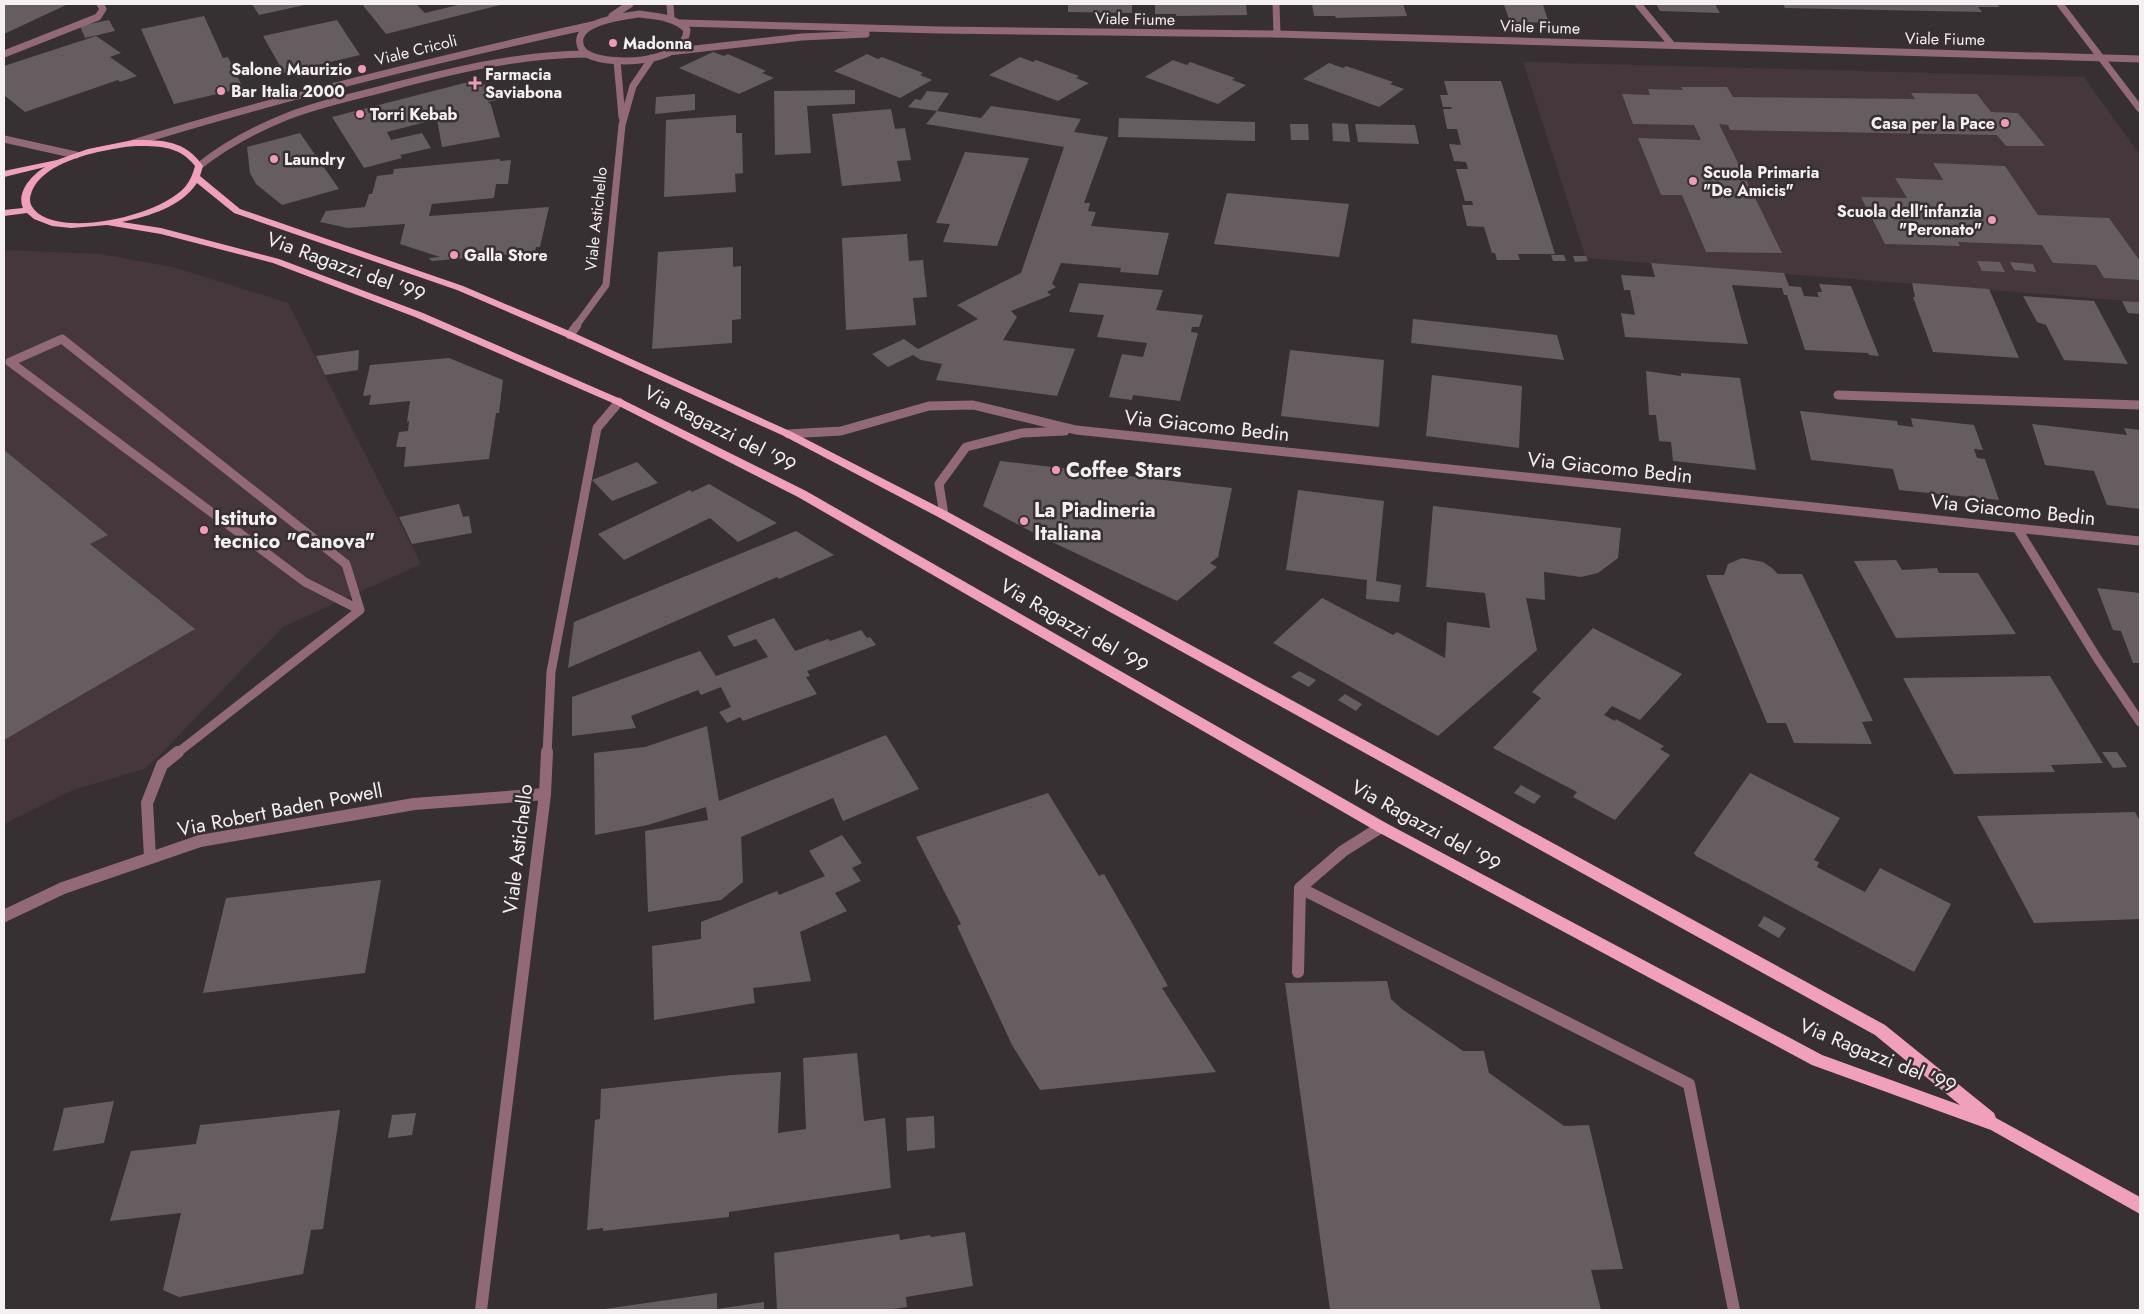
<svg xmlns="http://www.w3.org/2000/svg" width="2144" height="1314" viewBox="0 0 2144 1314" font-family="Jost,sans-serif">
  <rect width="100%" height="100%" fill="#373032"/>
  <path fill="#45373c" d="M1523,62L2084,77L2140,155V302L1586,258Z
    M4,250L100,254L173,267L288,303L421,564L283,627L159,756L144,769L73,790L4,824Z"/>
  <path fill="#655d5f" d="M4,4H61L66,5L4,34Z
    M252,4H305V5L259,15Z
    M362,4H416L425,13L462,4H504L386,34Z
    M1068,4H1132V13L1068,12Z
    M1155,4H1246L1247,15L1176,16V14H1155Z
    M1312,4H1403L1407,16L1336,18L1335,16H1314Z
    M1656,4H1715L1720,13L1660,11Z
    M1783,4H1997L2000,7H1978L1982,12L1785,8Z
    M1504,5H1543L1549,23L1510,22Z
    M204,16L223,58L228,57L243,88L174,104L141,29Z
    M109,20L115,31L85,38L80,26Z
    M337,20L360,55L284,73L263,36Z
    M96,36L121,53L110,57L137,76L120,82L118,80L25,112L4,95V66Z
    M713,52L724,56L728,54L766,71L762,73L774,78L739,94L679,68Z
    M867,54L878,59L882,57L923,73L920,75L932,80L900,98L834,71Z
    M1020,57L1033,62L1036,60L1079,76L1076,78L1089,83L1058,101L989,75Z
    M1173,60L1187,65L1190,62L1235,78L1232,80L1246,85L1218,104L1145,77Z
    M1329,63L1343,68L1346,66L1393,82L1390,84L1404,89L1379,107L1303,79Z
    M480,79L497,100L488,102L491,105L500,137L442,147L437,119L387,132L391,140L422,133L431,148L400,155L402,158L364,168L332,117Z
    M1444,81H1501L1555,254H1518L1520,260H1497L1495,253H1492L1484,227L1467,226L1462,205H1473L1472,201H1465L1456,169H1468L1466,162L1454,161L1449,144L1461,145L1457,129H1447L1443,109H1452L1451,107H1443L1440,95H1448Z
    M1681,87H1727L1733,97L1915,99L1911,93L1977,94L1991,112L2018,113L2045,146H2006L1997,135L1730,130L1728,125L1719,124L1782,253L1706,252L1682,195H1661L1638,138L1701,140L1694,125L1633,124L1622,94L1650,95L1648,89L1683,90Z
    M855,90V104L807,106L811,153L775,155L774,91Z
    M927,91L949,93L937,111L908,107L915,99L921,100Z
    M695,94V110L655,114L656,97Z
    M991,106L1081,119L1074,132L1108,137L1084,203H1090L1088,211L1096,212L1091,226L1169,233L1158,275L1120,272L1121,268L1061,263L1052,284L1056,287L1047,292L1051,295L1011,311L1017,317L1003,340L1075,349L1057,396L936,380L942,364L921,360L913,355L888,367L872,354L904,339L918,349L978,319L957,305L1021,273L1064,147L926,124L937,111L981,118Z
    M891,109L895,129L905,128L911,160L897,161L901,181L842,186L832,114Z
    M736,115V133H742L743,173L735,174L736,192L664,197L666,120Z
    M1119,118L1255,122V141L1118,137Z
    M1332,123L1348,124L1350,142L1333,141Z
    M1290,124H1308L1309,140H1291Z
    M1355,124L1415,125L1419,144L1358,142Z
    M300,133L339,189L282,205L256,184L250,173L247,147Z
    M965,152L1029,158L997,246L943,242L950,224L936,223Z
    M500,159V161L511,160L508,184H496L494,198L432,204L429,216L549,207L540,247H536L535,252L432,261L429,258L440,257L400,244L405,224L348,228L320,222L326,211L365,207L369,194H372L377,176L393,174L394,169Z
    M1933,163L2005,166L2038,215L2109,218L2140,261V280L2104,278L2096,265L2053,263L2042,245L1958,242L1960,246L1885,244L1861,197L1907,198L1895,178L1943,180Z
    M1227,193L1349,204L1339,257L1214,244Z
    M907,234L909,261L923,260L927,297L913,298L916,325L846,330L842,238Z
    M733,247V267L741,266V319L732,320V343L652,349L658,252Z
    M1551,255H1564L1566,261H1553Z
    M1573,256H1586L1588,261L1575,262Z
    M1977,261L2000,262L2005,272L1982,271Z
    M2010,262L2033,264L2036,272L2014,270Z
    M1651,263L1784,273L1789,286L1801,287L1804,296L1819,297L1817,292H1822L1819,284L1851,286L1879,356L1869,355L1868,353L1805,350L1787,295H1784L1782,288L1732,285L1748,344L1625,337L1621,313L1635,315L1630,290H1624L1621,275L1655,277Z
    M1079,283L1163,290L1156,310L1203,315L1199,327H1192L1191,332L1198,333L1180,401L1133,395L1132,400L1109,397L1122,354L1143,357L1147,343L1097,337L1104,315L1069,312Z
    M1912,283L1989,289L2019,358L1933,352L1913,297H1915Z
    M2023,296L2094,301L2128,364L2064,360L2046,325L2037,322Z
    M2122,301L2140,302V314L2128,313Z
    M1413,319L1557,335L1564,360L1411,343Z
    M359,350L358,370L325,375L316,356Z
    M1290,350L1384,360L1379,427L1281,416Z
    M449,358L503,380L499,413H496L489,459L404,467L406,447H396L399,432L408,431L409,421L407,422L410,401L369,405L371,395L363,396L370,365Z
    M1646,371L1681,376V373L1740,378L1756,470L1673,461L1671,442L1659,441L1656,415H1649Z
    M1432,375L1522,386L1519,448L1426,436Z
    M1800,411L1897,421L1898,425L1913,427L1911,418L1974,425L1983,450L1974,449L1977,458L1985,459L1999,500L1899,490L1893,469L1811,460Z
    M2032,424L2127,435L2124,428L2140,430V509L2107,505L2094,471L2045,465Z
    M4,450L108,535L90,544L195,629L4,740Z
    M1000,461L1232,488L1218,557L1210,563L1217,567L1177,601L1050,541L1053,533L1039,529L1038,535L983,506Z
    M637,462L658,483L612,501L592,480Z
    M709,484L777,523L738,542L710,518L624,560L598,534L690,490L692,492Z
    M1298,490L1384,501L1376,581L1401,585L1399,602L1366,599L1367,580L1286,570Z
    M459,504L463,517L469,516L472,533L412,544L399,517Z
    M1433,506L1621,528L1618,558L1598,573L1581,577L1544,572L1545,600L1526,598L1537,650L1438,736L1273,643L1322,598L1393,635L1397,632L1445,658L1447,622L1490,628L1485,593L1426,587Z
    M796,531L834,555L779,579L777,577L568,668L574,622Z
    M1742,558L1763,562L1772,568L1778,574H1802L1873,721L1862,722L1872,744L1794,743L1786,723H1767L1706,575H1724L1728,564Z
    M1896,560L1902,570L1937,568L1939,573H1978L2016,634L1896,638L1854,561Z
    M2097,588L2140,593V663H2133L2121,631L2113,630Z
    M774,618L795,651L828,639L830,641L861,630L867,638L870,637L876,645L807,671L810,676L806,677L817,694L743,721L740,717L727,723L719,712L731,707L721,687L701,695L698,690L631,716L636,728L572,736V697L700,651L716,676L768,657L756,639L734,647L727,636Z
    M1593,628L1682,674L1640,720L1612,706L1604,715L1615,721L1616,719L1664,746L1660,749L1670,755L1615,820L1573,797L1577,792L1493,748L1541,698L1532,692Z
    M1299,671L1316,680L1309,687L1291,677Z
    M2050,676L2103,763L2051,765L2055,772L1954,774L1903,678Z
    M1345,694L1362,704L1356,711L1338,700Z
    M707,726L719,801L886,735L919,789L843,821L833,798L741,837L743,882L721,900L648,912L645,831L708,820L706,807L648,825L595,835L594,753L645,747Z
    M2102,752H2117L2127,767L2113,768Z
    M1750,773L1840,818L1814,860L1819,862L1817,867L1865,892L1880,868L1951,904L1914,972L1696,856L1694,853Z
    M1521,785L1541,796L1534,804L1514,793Z
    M1048,793L1099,876L1104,874L1168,986L1162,988L1216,1072L1040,1090L1012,1045L957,926L961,924L916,837Z
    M2135,812L2140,821V919L2034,923L1977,816Z
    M842,835L862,863L852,868L861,881L835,893L847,911L800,932L811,981L753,988L755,1003L654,1020L652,946L701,939V922L777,891L779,895L825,876L809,851Z
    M381,880L365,973L203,993L226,898Z
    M1764,916L1786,928L1779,938L1758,926Z
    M1387,981L1391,999L1402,1009L1463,1051H1484L1489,1073L1564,1126L1589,1125L1623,1269L1591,1270L1601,1310H1330L1285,983Z
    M857,1053L864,1121L885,1118L891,1188L729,1212V1217L603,1231V1228L587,1230L595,1120L600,1119L601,1089L732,1075L781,1072L778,1133L806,1129L803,1058Z
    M114,1101L104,1143L53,1151L64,1108Z
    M340,1110L323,1229L311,1230L303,1274L179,1297L163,1290L181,1213L110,1221L131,1151L196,1144L200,1125Z
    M416,1113L412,1135L388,1138L392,1115Z
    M934,1116L935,1148L907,1151L906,1118Z
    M965,1232L973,1286L906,1297L907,1307L886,1310H777L774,1253L899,1234L900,1240L930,1235L931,1237Z
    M717,1293V1309L764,1302V1310H597Z"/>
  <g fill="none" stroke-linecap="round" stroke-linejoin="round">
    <path stroke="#926a77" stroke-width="9" d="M62,339L346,564L360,610L305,582L10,362Z
      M1838,395L2140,405
      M176,754L360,610"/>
    <path stroke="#926a77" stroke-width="12" d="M150,857L147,803L162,765L178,752
      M1300,888L1689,1084L1734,1310
      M1298,972L1300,888L1343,851L1381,827"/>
    <path stroke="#926a77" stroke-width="7" d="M1276,4L1277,34
      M1638,4L1672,45
      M2060,4L2140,109
      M4,54L98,17L103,9L100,4
      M617,61L622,117
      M4,139L76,155
      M576,326L606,285L622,125L633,86L652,58"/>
    <path stroke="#926a77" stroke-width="9" d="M570,335L577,325
      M788,434L841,431L929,406L973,405L1076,430L2140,541
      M944,515L939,484L966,447L1022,433L1065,431
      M2017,528L2097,658L2140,722"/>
    <path stroke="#926a77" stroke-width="12" d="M4,916L63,888L200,841L414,804L545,794"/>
    <path stroke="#926a77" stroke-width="7" d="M670,4L671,18
      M639,14C655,16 676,17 687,30C685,64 612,66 589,55C585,53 581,50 580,44C575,22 624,16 639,14Z
      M612,16L630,4
      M681,23L940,30L1277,34L2140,59
      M668,52L802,37L866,34
      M133,143C284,96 438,59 592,25
      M199,166C224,146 258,128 288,116C321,103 357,96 390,87C455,70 521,54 588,54"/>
    <path stroke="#926a77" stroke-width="9" d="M547,754L551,672L597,428L619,402"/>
    <path stroke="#926a77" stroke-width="12" d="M481,1310L545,794L547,752"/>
    <path fill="#f1a0bc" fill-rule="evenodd" d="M133,140C163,140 185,140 203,166L200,176L240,209L463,286L574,333L792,432L948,512L1885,1025L1994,1113L1996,1118L2140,1197V1214L1991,1130L1812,1065L1376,831L798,497L615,404L415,317L273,263L161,234L107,225L71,228L52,226L34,219L27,213L4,216V210L23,208C16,192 32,175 45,167L4,177V171L57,160L88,149ZM133,146C157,146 179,145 195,166C193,174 190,181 185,187C160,215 71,236 39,214C32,209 28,202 31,194C42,160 102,150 133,146ZM197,183L234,213L457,290L566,337L784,436L940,518L1875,1035L1960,1105L1822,1055L1386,823L806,491L623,400L423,313L279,259L161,228L122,222C149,216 181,207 197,183Z"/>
  </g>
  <g fill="#ef9ab8" stroke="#373032" stroke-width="2">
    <circle cx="613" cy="43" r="5"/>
    <circle cx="362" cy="69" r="5"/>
    <path d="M472.5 75.5h5v5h5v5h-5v5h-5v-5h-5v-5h5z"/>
    <circle cx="221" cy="91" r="5"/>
    <circle cx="360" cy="114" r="5"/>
    <circle cx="2005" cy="123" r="5"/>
    <circle cx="274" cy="159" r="5"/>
    <circle cx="1693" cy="181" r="5"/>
    <circle cx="1992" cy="220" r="5"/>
    <circle cx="454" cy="255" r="5"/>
    <circle cx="1056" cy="470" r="5"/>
    <circle cx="1024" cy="521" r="5"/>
    <circle cx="204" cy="530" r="5"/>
  </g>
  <g text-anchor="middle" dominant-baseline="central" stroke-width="5" stroke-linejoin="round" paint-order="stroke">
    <g font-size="16" fill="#f4eff1" stroke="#373032">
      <text transform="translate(1135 19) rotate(1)">Viale Fiume</text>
      <text transform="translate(1540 27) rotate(2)">Viale Fiume</text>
      <text transform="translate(1945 39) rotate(1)">Viale Fiume</text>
      <text transform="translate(416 50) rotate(-14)">Viale Cricoli</text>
      <text transform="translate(596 219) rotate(-84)">Viale Astichello</text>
    </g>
    <g font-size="16" font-weight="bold" fill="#f4eff1" stroke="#373032" text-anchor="start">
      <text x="623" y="43">Madonna</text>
      <text x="352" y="69" text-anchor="end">Salone Maurizio</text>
      <text x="485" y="74">Farmacia<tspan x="485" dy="18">Saviabona</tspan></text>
      <text x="231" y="91">Bar Italia 2000</text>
      <text x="370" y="114">Torri Kebab</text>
      <text x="1995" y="123" text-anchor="end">Casa per la Pace</text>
      <text x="284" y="159">Laundry</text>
      <text x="1703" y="172">Scuola Primaria<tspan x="1703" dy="18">"De Amicis"</tspan></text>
      <text x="1982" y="211" text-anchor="end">Scuola dell'infanzia<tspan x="1982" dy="18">"Peronato"</tspan></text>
      <text x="464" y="255">Galla Store</text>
    </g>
    <g font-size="20" fill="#f4eff1" stroke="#373032">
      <text transform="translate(346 267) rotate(20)">Via Ragazzi del '99</text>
      <text transform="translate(1207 426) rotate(6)">Via Giacomo Bedin</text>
      <text transform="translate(720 429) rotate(27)">Via Ragazzi del '99</text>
      <text transform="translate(1610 468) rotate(6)">Via Giacomo Bedin</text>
      <text transform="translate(2013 510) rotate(6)">Via Giacomo Bedin</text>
      <text transform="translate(1074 626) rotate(30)">Via Ragazzi del '99</text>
      <text transform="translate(280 810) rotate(-11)">Via Robert Baden Powell</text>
      <text transform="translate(1426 826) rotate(29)">Via Ragazzi del '99</text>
      <text transform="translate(518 849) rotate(-83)">Viale Astichello</text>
      <text transform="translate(1878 1056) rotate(22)">Via Ragazzi del '99</text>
    </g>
    <g font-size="20" font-weight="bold" fill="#f4eff1" stroke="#373032" text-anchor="start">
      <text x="1066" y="470">Coffee Stars</text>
      <text x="1034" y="510">La Piadineria<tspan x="1034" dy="23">Italiana</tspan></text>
      <text x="214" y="518">Istituto<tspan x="214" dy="23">tecnico "Canova"</tspan></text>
    </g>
  </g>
  <rect width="2144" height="1314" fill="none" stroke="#f4eff1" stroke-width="10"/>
</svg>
